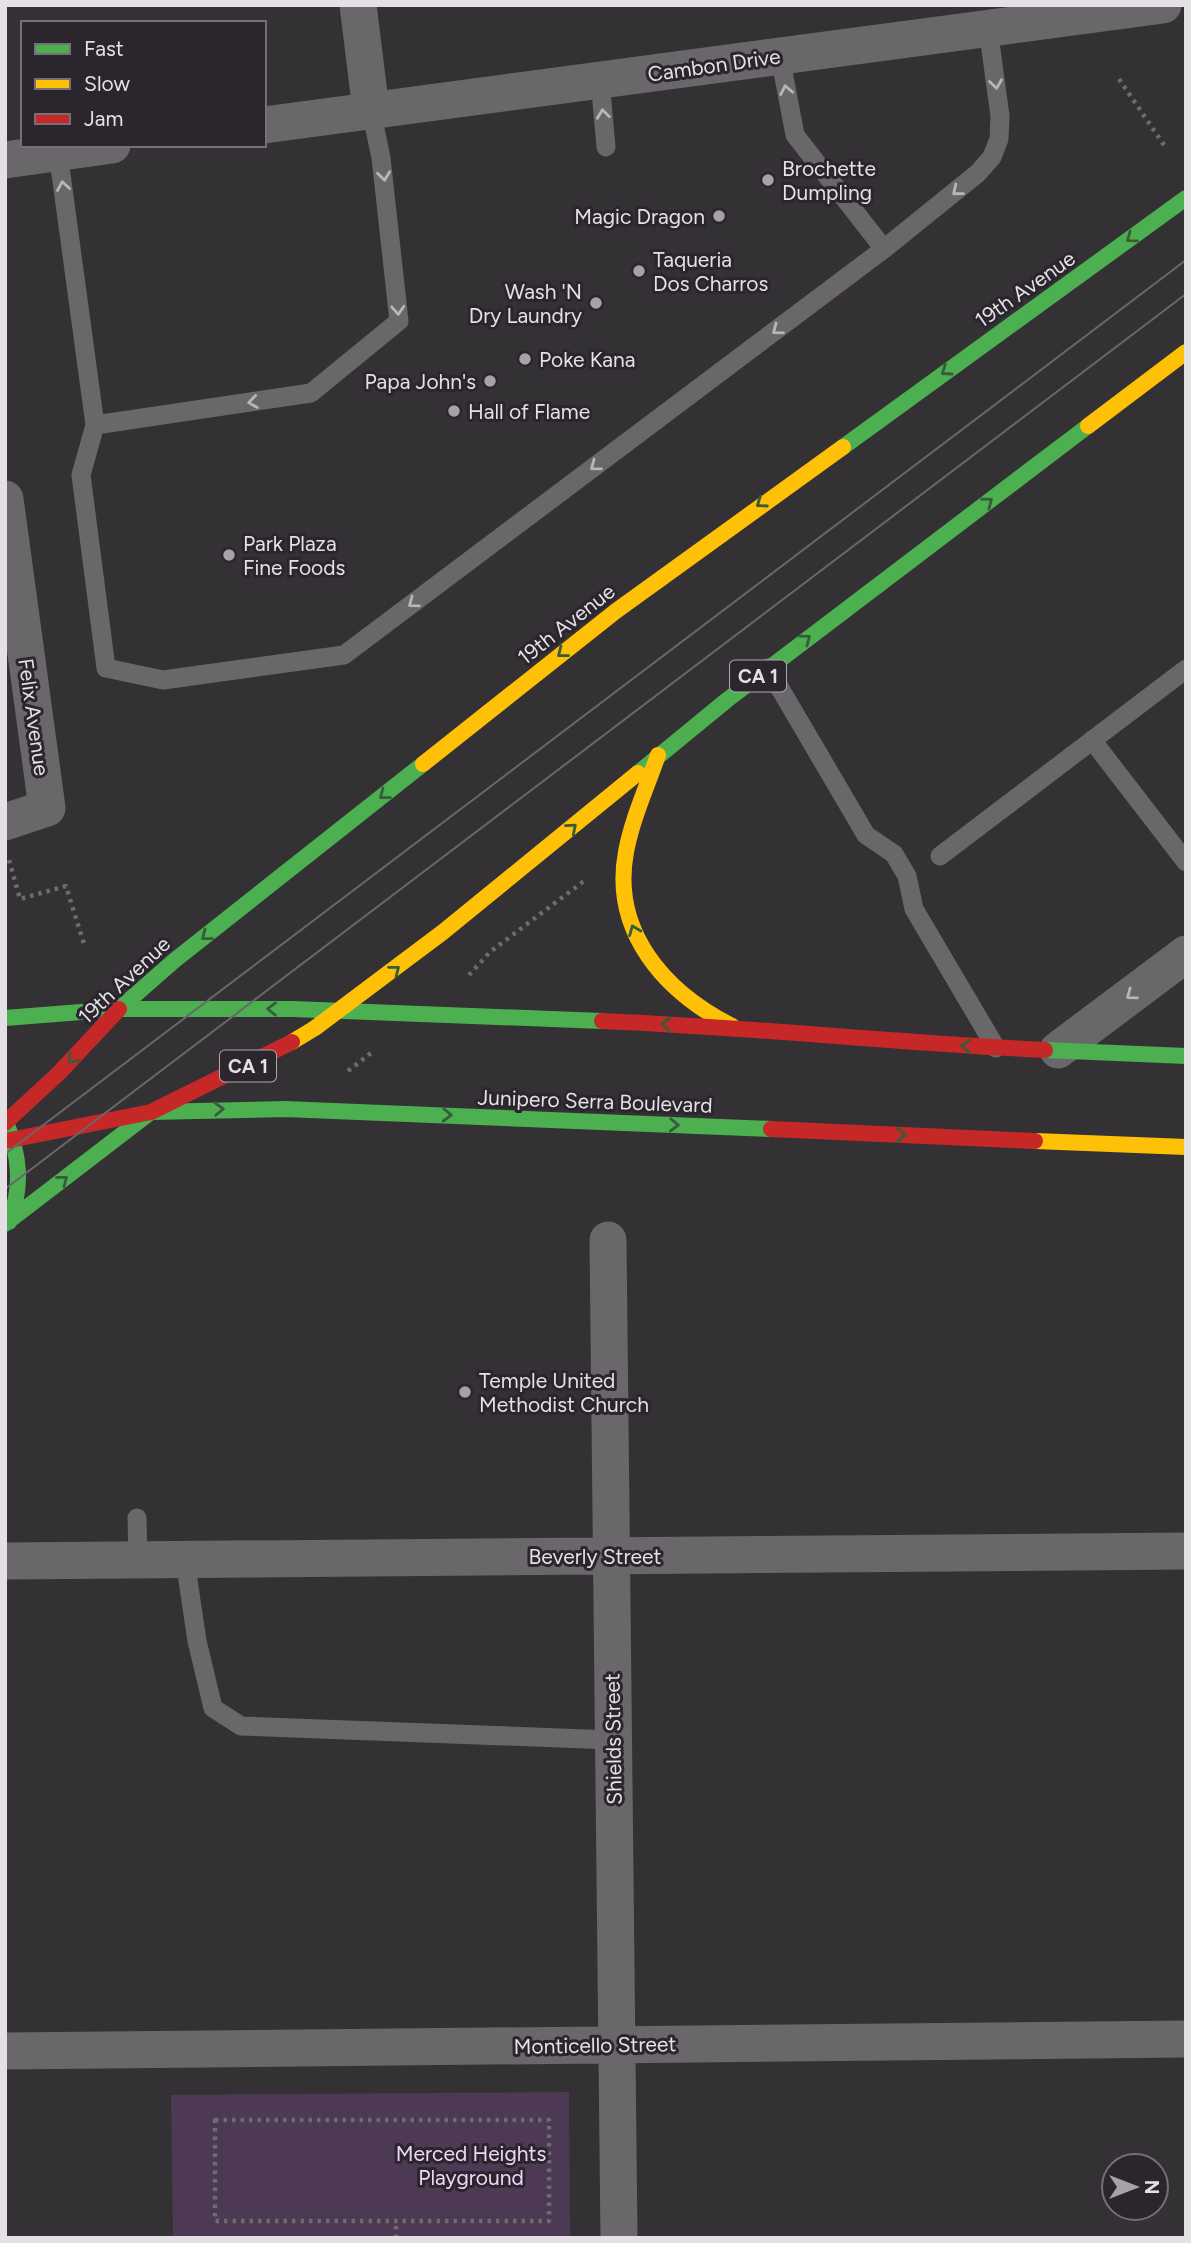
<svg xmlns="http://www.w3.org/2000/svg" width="1191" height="2243" viewBox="0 0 1191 2243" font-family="Figtree,sans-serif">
  <rect width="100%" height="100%" fill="#343135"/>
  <path fill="#4e3954" d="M569,2092L570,2238H173L171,2095Z"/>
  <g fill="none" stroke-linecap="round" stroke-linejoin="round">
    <path stroke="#6d6b6d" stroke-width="4.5" stroke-dasharray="3.5 5" stroke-linecap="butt" d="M1119,79L1166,148
      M9,860L20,899L66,886L84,944
      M469,975L490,952L584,881
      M348,1071L371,1053
      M215,2120H549V2221H215Z
      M396,2238V2221"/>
    <path stroke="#6a676b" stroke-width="19" d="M780,56L795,135L884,249
      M600,80L606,147
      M58,152L95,425L81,475L106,668L163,680L344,655L884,249L978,173L992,157L999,139L1000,116L988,28
      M95,425L311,393L399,321L381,158L371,110
      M768,668L866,835L894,854L907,876L914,909L996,1048
      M1092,740L1186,862
      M940,856L1186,669
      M137,1518L138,1560
      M185,1560L197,1641L213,1708L241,1726L613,1740"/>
    <path stroke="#6a676b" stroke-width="37" d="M358,5L371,110
      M264,125L1163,5
      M5,160L112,145
      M5,499L47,808L5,822
      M1058,1050L1186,954
      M608,1240L619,2238
      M5,1561L1186,1551
      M5,2051L1186,2039"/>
    <path stroke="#4caf50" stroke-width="16" d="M843,447L1186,198
      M638,773L727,700L1088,426
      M119,1009H293L602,1021
      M5,1018L119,1009L175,960L423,764
      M1045,1050L1186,1056
      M151,1112L285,1109L771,1129
      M5,1120C20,1155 23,1187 9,1222
      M5,1224L151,1112"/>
    <path stroke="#ffc107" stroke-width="16" d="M1088,426L1186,352
      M658,755C647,787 632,819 626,852C611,932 665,992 732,1026
      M423,764L616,611L843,447
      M292,1042L315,1028L443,932L638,773
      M1035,1141L1186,1147"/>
    <path stroke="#c62828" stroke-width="16" d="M602,1021C750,1027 897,1043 1045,1050
      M5,1123L59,1073L119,1009
      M771,1129L1035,1141
      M5,1141L151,1112L292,1042"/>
    <path stroke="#696769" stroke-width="2" d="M5,1154L1186,260
      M5,1189L1186,294"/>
  </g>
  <defs><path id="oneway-chevron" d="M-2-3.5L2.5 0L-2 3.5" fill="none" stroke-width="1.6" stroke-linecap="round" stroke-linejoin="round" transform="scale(1.75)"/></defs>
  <g stroke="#b9b6ba">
    <use href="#oneway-chevron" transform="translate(996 84) rotate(82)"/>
    <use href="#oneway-chevron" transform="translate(786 90) rotate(-101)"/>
    <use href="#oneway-chevron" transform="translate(603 114) rotate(-97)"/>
    <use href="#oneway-chevron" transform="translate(384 176) rotate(83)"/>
    <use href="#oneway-chevron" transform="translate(63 186) rotate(-99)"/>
    <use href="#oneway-chevron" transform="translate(957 191) rotate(141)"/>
    <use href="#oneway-chevron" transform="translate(398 310) rotate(87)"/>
    <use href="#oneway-chevron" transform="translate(777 330) rotate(143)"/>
    <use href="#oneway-chevron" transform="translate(253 402) rotate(172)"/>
    <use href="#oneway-chevron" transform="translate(595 466) rotate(143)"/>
    <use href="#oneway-chevron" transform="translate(413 603) rotate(143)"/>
    <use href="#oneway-chevron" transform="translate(1131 995) rotate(143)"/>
  </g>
  <g stroke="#385c3b">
    <use href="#oneway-chevron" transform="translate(1131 238) rotate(143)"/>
    <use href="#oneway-chevron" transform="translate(946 371) rotate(145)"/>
    <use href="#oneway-chevron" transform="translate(988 502) rotate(-37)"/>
    <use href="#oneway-chevron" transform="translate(761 503) rotate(145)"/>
    <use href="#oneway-chevron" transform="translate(806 639) rotate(-37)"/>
    <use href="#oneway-chevron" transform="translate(562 653) rotate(142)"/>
    <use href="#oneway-chevron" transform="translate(384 795) rotate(142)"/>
    <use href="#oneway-chevron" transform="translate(572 828) rotate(-40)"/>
    <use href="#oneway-chevron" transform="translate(634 930) rotate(-112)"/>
    <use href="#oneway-chevron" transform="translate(206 936) rotate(142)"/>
    <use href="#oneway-chevron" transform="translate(395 970) rotate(-38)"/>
    <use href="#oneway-chevron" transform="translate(272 1009) rotate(-179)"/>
    <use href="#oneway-chevron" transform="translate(666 1024) rotate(-178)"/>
    <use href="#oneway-chevron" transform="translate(966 1046) rotate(-177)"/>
    <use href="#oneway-chevron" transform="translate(72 1059) rotate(133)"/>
    <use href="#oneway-chevron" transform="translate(219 1109) rotate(-2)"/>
    <use href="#oneway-chevron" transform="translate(447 1115) rotate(2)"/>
    <use href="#oneway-chevron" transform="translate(674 1125) rotate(2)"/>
    <use href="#oneway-chevron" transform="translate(901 1135) rotate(2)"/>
    <use href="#oneway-chevron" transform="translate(63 1180) rotate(-38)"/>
  </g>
  <g fill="#a6a3a7" stroke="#2b252d" stroke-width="2.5">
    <circle cx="768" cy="180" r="7"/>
    <circle cx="719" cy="216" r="7"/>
    <circle cx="639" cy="271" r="7"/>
    <circle cx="596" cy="303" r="7"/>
    <circle cx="525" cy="359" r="7"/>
    <circle cx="490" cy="381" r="7"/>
    <circle cx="454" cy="411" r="7"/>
    <circle cx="229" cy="555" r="7"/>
    <circle cx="465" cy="1392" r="7"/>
  </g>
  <g text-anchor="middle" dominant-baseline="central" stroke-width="6" stroke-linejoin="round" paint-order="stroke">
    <g fill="#2b252d" stroke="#aca8ae" stroke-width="2">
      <rect x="730" y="660.5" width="56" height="31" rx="5"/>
      <rect x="220" y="1050.5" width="56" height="31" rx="5"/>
    </g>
    <g font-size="19" font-weight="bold" fill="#e4e0e5">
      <text x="758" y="676">CA 1</text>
      <text x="248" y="1066">CA 1</text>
    </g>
    <g font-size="21" fill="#e4e0e5" stroke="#2b252d">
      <text transform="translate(714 65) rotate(-8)">Cambon Drive</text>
      <text transform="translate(1025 289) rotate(-35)">19th Avenue</text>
      <text transform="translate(566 624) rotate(-38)">19th Avenue</text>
      <text transform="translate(34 717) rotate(82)">Felix Avenue</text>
      <text transform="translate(124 980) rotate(-43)">19th Avenue</text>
      <text transform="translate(595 1101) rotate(2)">Junipero Serra Boulevard</text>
      <text x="595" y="1556">Beverly Street</text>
      <text transform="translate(613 1739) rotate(-91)">Shields Street</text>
      <text transform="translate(595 2045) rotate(-1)">Monticello Street</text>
    </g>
    <g font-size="21" fill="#e4e0e5" stroke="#2b252d" text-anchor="start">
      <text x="782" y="168">Brochette<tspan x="782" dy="24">Dumpling</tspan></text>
      <text x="705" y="216" text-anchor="end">Magic Dragon</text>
      <text x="653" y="259">Taqueria<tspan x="653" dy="24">Dos Charros</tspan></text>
      <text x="582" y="291" text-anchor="end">Wash 'N<tspan x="582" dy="24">Dry Laundry</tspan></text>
      <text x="539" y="359">Poke Kana</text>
      <text x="476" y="381" text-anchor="end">Papa John's</text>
      <text x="468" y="411">Hall of Flame</text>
      <text x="243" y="543">Park Plaza<tspan x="243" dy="24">Fine Foods</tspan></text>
      <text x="479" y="1380">Temple United<tspan x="479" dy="24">Methodist Church</tspan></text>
    </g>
    <g font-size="21" fill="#f3d4fc" stroke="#2b252d">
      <text x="471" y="2153">Merced Heights<tspan x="471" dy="24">Playground</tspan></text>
    </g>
  </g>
  <rect width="1191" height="2243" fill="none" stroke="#e4e0e5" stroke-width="14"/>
  <rect x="21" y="21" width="245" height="126" fill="#2b252d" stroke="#757077" stroke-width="2"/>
  <rect x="35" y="44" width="35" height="10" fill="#4caf50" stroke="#757077" stroke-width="2"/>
  <text x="84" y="56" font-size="21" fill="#e4e0e5">Fast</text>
  <rect x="35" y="79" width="35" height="10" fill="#ffc107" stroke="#757077" stroke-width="2"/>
  <text x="84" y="91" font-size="21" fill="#e4e0e5">Slow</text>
  <rect x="35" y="114" width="35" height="10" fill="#c62828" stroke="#757077" stroke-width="2"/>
  <text x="84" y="126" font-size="21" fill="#e4e0e5">Jam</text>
  <g transform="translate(1135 2187) rotate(90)"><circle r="33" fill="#2b252d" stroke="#757077" stroke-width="2"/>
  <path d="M0-5L12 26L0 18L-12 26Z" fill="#a6a3a7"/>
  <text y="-10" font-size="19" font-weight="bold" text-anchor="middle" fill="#e4e0e5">N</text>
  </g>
</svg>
